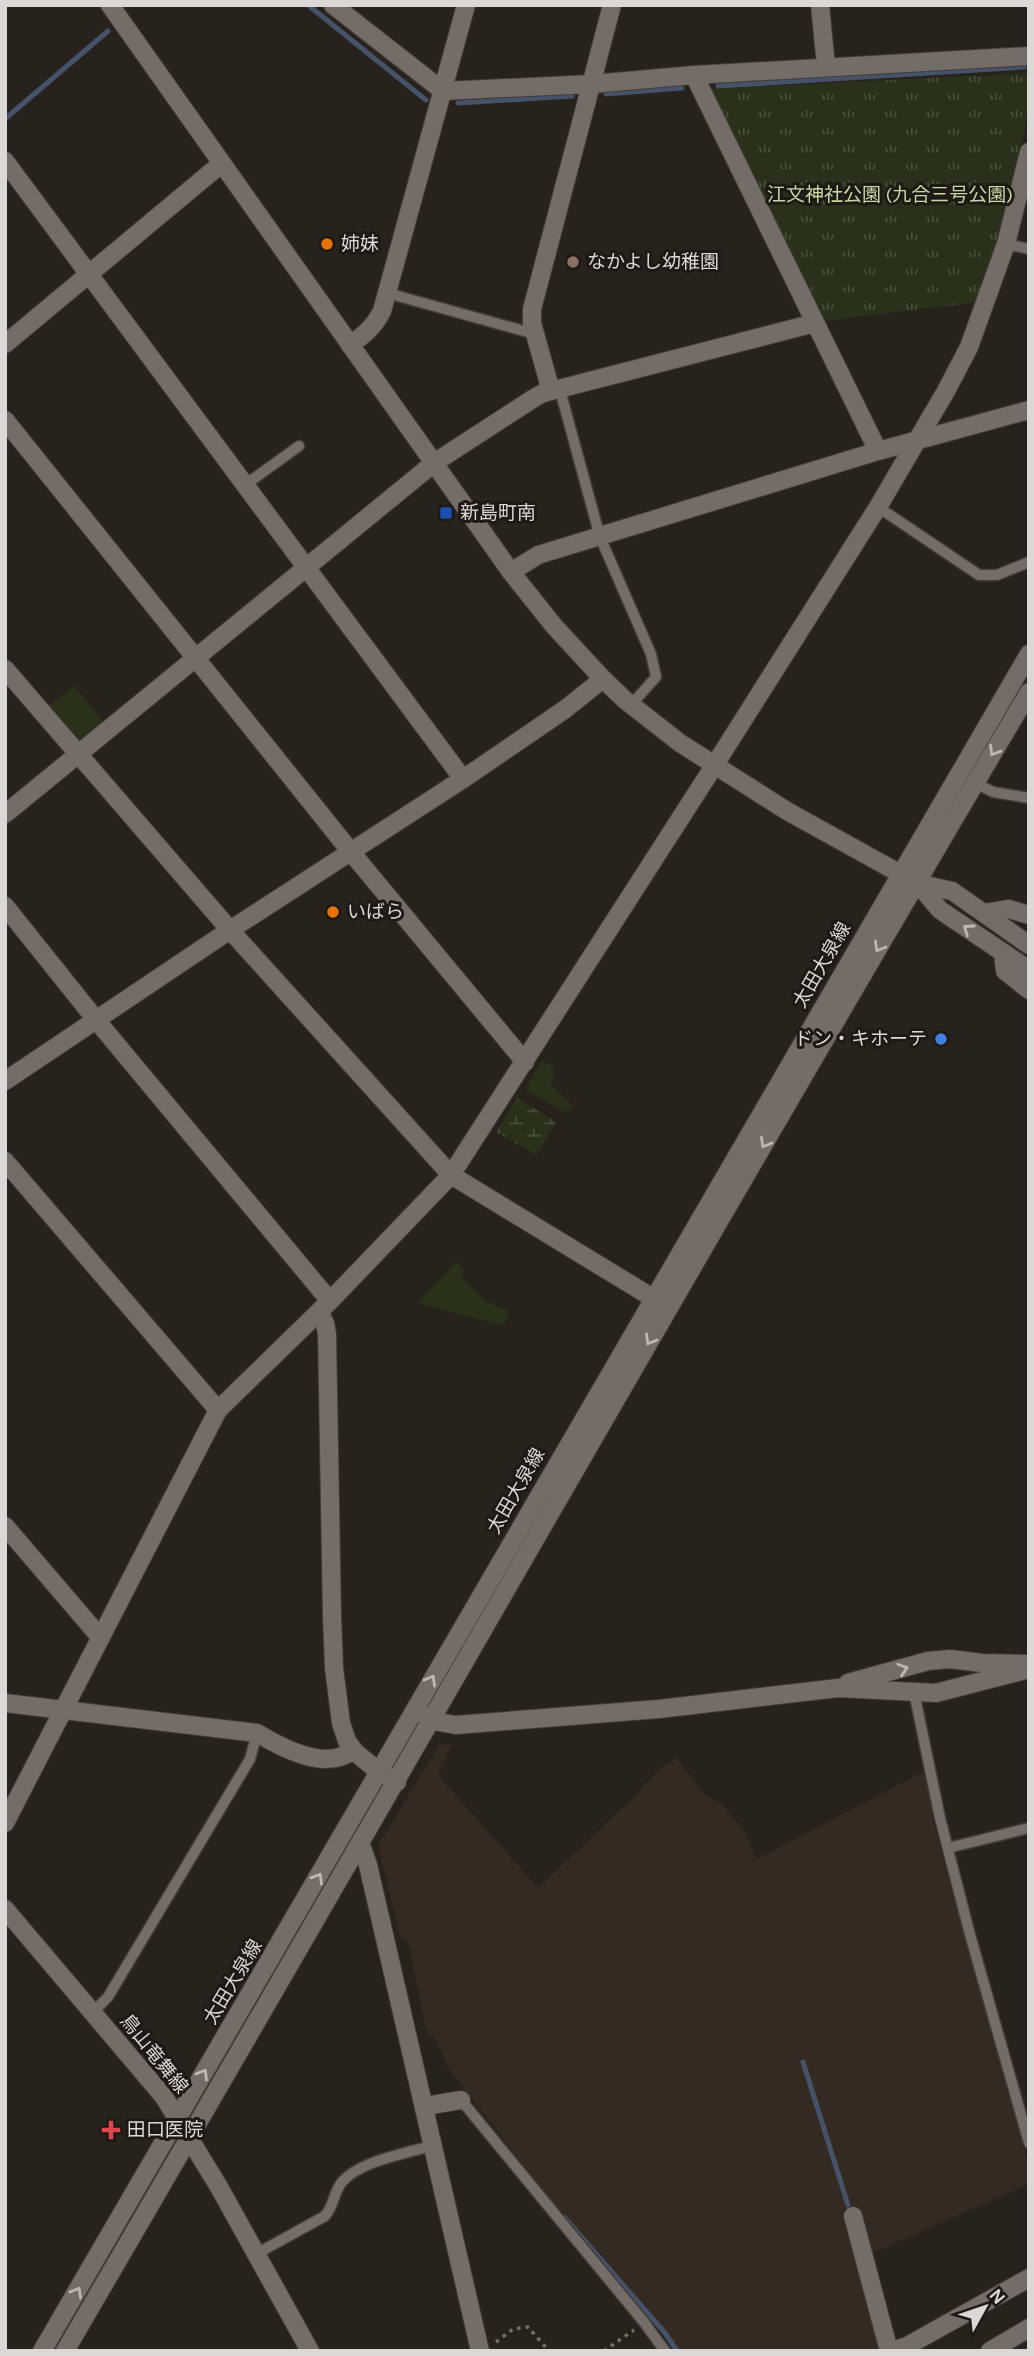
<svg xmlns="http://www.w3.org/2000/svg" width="1034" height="2356" viewBox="0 0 1034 2356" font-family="Karla,'Noto Sans JP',sans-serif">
  <defs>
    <pattern id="wetland-marsh" width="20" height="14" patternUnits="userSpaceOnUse" patternTransform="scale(1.75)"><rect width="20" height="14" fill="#29311b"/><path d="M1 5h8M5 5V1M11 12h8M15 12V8" fill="none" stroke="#474e3b"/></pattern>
    <pattern id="park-tufts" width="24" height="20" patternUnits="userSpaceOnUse" patternTransform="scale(1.75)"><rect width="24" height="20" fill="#29311b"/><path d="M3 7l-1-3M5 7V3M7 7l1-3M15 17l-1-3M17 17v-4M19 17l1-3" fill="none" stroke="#474e3b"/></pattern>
  </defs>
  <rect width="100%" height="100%" fill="#28221d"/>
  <path fill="#342a22" d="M452,1744L438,1775L538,1888L634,1797L660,1768L676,1758L706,1796L722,1804L744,1831L756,1859L924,1772L930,1781L933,1823L1029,2166V2184L870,2254L856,2206L843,2210L880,2351H679L660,2324L543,2190L449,2069L436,2040L426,2031L408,1941L400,1937L378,1846L439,1745Z"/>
  <path fill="url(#wetland-marsh)" d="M517,1098L556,1122L537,1155L496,1132Z"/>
  <path fill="url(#park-tufts)" d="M1029,73C1029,151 1001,227 979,302L824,321L711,89Z"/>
  <path fill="#29311b" d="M74,686L106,724L83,743L73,742L45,709Z
    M542,1060L553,1067L554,1078L550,1084L574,1106L567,1113L527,1091V1085Z
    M456,1262L464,1269L462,1277L487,1302L510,1311L503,1326L417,1303Z"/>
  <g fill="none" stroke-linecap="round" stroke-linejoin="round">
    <path stroke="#45536a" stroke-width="5" d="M308,5L426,100
      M718,86L1024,67
      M606,94L682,88
      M458,103L572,96
      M5,119L108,31
      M803,2062L848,2205
      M564,2217L665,2333L677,2351"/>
    <g stroke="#413c39" stroke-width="13">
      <path id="lane" d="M1006,244L1029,249
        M387,293L535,334
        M560,390L600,537L651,654L656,677L631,705
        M245,485L299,446
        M878,507L979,575H997L1029,562
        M975,783L993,792L1029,798
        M914,1692L940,1818L969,1931L1029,2143
        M948,1848L1029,1828
        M92,2013L108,1997L250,1759L257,1733
        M461,2100L643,2321L665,2351
        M256,2254L325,2216C335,2204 333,2193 342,2182C359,2161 408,2153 434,2145"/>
    </g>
    <g stroke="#413c39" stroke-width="20">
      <path id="street" d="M333,5L443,91L592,84L694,75L1029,56
        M820,5L826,66
        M694,75L878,451
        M5,161L463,779
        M5,344L221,164
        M350,345C364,335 374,327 382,311L466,5
        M551,391L532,323V309L612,5
        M5,420L351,852L525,1062
        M511,572L538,555L878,451L1029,410
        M5,814L434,463L534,398L543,393L815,323
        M5,906L97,1021L330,1301
        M984,913L1009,909L1029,915
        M230,930L451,1175L666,1306
        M1003,953L1005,971L1029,990
        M5,1161L218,1410
        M319,1312L325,1323L327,1334L332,1616L334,1668L341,1723L347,1741L355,1752L378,1771L397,1782
        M5,1526L100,1637
        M5,1703L257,1733C282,1748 326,1772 353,1750
        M5,1823L218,1410L330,1301L451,1175L714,766L878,507L946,391L969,347L1006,244L1029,152
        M361,1845L368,1865L480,2351
        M425,2106L461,2100
        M853,2216L889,2351
        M891,2351L907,2346L1029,2278
        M990,2351L1029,2328"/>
    </g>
    <g stroke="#413c39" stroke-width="20">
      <path id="secondary" d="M110,5L511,572L554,626L603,679L625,700L680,743L787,811L917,883L952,891L1029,945
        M5,669L230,930
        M917,883L940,910L1029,970
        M5,1081L230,930L463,779L564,710L603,679
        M848,1683L928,1661L950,1659L982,1663L1026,1664
        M424,1715L433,1721L456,1725L659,1709L838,1688L936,1693L1029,1669
        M5,1909L164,2097L219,2187L310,2351
        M42,2351L1029,654
        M65,2351C388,1799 703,1242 1029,692"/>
    </g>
    <path stroke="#746f6b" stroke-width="3.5" stroke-dasharray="3.5 5" stroke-linecap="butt" d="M496,2342L513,2329L528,2327L549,2351
      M604,2351L634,2330"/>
    <use href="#lane" stroke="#736c67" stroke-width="10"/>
    <use href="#street" stroke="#736c67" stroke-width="18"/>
    <use href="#secondary" stroke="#736c67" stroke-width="18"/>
  </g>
  <defs><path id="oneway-chevron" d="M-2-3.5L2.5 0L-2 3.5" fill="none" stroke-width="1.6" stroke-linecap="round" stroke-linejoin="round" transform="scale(1.75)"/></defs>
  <g stroke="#bcb8b4">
    <use href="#oneway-chevron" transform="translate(994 751) rotate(121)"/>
    <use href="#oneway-chevron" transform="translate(968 929) rotate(-145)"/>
    <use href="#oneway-chevron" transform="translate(879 947) rotate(120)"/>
    <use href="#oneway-chevron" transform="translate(765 1143) rotate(120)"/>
    <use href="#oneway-chevron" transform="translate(650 1340) rotate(120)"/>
    <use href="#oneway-chevron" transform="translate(903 1669) rotate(-18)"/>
    <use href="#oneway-chevron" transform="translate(431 1680) rotate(-60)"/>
    <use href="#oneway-chevron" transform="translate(318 1878) rotate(-59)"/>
    <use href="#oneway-chevron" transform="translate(203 2074) rotate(-59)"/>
    <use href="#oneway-chevron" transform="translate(77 2292) rotate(-60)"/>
  </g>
  <g fill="#e8710a" stroke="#1e1914" stroke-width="2.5">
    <circle cx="327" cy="244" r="7"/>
    <circle cx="333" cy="912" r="7"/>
  </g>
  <circle fill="#8d6e63" stroke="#1e1914" stroke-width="2.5" cx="573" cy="262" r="7"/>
  <rect fill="#1a4fb4" stroke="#1e1914" stroke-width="2.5" x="439" y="506" width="14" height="14" rx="3.5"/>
  <circle fill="#3f7fe0" stroke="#1e1914" stroke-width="2.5" cx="941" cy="1039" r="7"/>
  <path fill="#e0444e" stroke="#1e1914" stroke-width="2.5" d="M107.5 2119.5h7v7h7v7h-7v7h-7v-7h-7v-7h7z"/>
  <g text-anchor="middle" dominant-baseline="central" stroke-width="6" stroke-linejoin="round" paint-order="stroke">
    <g font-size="19" fill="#c6d9a5" stroke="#1e1914">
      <text x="890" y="195">江文神社公園 (九合三号公園)</text>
    </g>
    <g font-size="19" fill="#dcd8d5" stroke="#1e1914" text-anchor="start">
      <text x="341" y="244">姉妹</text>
      <text x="587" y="262">なかよし幼稚園</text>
      <text x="460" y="513">新島町南</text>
      <text x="347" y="912">いばら</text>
      <text x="927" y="1039" text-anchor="end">ドン・キホーテ</text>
      <text x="127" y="2130">田口医院</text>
    </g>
    <g font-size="19" fill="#dcd8d5" stroke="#1e1914">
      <text transform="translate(822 965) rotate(-60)">太田大泉線</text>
      <text transform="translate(516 1491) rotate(-60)">太田大泉線</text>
      <text transform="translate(233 1982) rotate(-59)">太田大泉線</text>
      <text transform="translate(154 2054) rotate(51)">鳥山竜舞線</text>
    </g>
  </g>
  <rect width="1034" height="2356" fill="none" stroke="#dcd8d5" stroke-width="14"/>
  <g transform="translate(985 2307) rotate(50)" stroke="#1e1914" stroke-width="5" paint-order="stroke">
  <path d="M0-5L12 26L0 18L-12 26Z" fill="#dcd8d5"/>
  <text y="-10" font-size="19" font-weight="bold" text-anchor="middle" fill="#dcd8d5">N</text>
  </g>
</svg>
